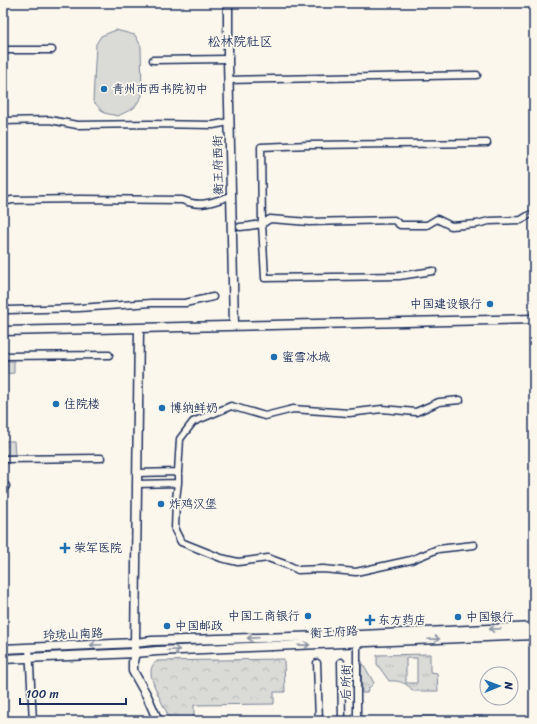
<svg xmlns="http://www.w3.org/2000/svg" width="537" height="724" viewBox="0 0 537 724" font-family="Sriracha,'LXGW WenKai TC',sans-serif">
  <defs>
    <pattern id="grass-tufts" width="24" height="20" patternUnits="userSpaceOnUse"><rect width="24" height="20" fill="#dadad7"/><path d="M3 7l-1-3M5 7V3M7 7l1-3M15 17l-1-3M17 17v-4M19 17l1-3" fill="none" stroke="#babbbb"/></pattern>
    <pattern id="park-crowns" width="20" height="18" patternUnits="userSpaceOnUse"><rect width="20" height="18" fill="#dadad7"/><path d="M2 6a3 3 0 1 1 6 0M12 15a3 3 0 1 1 6 0" fill="none" stroke="#babbbb"/></pattern>
  </defs>
  <rect width="100%" height="100%" fill="#fbf7ec"/>
  <filter id="ink" filterUnits="userSpaceOnUse"><feTurbulence type="fractalNoise" baseFrequency=".025" numOctaves="2"/><feDisplacementMap in="SourceGraphic" scale="8" xChannelSelector="R" yChannelSelector="G"/><feConvolveMatrix kernelMatrix="1 2 1 2 8 2 1 2 1" color-interpolation-filters="sRGB"/></filter>
  <g filter="url(#ink)">
    <path fill="url(#grass-tufts)" stroke="#7a849a" fill-rule="evenodd" d="M3,361H14V373L3,374Z
      M3,441H14L15,455H3Z
      M430,654V672L437,673L438,691H413C407,683 399,680 389,681L377,664V655ZM406,658H417V683H406Z
      M361,660L374,683L368,689L367,693H362Z
      M413,716H438V721H412L411,720Z
      M464,716H483L487,721H464Z"/>
    <path fill="url(#park-crowns)" stroke="#7a849a" d="M533,334H534V542L533,543Z
      M284,659L285,692H274V704L194,705V721H171C166,710 150,682 151,672C151,667 153,664 157,661Z"/>
    <path fill="#dadad7" stroke="#7a849a" d="M116,30L135,35L141,46L142,96L134,108L118,116L104,113L93,101L96,44L101,36Z"/>
    <g fill="none" stroke-linecap="round" stroke-linejoin="round">
      <g stroke="#1b2f5e" stroke-width="9">
        <path id="street" d="M3,50H52
          M153,60L228,59
          M228,80L477,75
          M3,121L50,120L77,125L149,124L213,125L229,122
          M3,202L12,200L80,199L182,200C202,208 211,202 231,196
          M240,227L249,226L262,224L270,219L309,222L394,220L400,225H427L437,219L451,226L477,224L489,221L521,220L529,215
          M433,271L399,276L265,278L262,224L261,147L309,145L487,143
          M3,306L8,310L79,308L151,303H185L213,297
          M3,356L109,355
          M460,400L439,402L416,412L382,409L349,413L293,409L265,416L231,406L193,422L180,439L178,472V483L176,499L175,530L181,542L221,558L238,562L268,558L290,566L298,570L323,569L356,572L411,560L438,549L474,545
          M3,459L101,458
          M137,473L178,472
          M137,484L178,483
          M3,486H6
          M357,643V721
          M29,648L33,721
          M341,662L342,721
          M317,663L319,721"/>
      </g>
      <g stroke="#1b2f5e" stroke-width="11">
        <path id="secondary" d="M228,3V59L234,326
          M139,329L135,643V653L133,662V671L147,696L158,721
          M3,331L534,319
          M3,649L135,643L152,641L361,635L534,627
          M3,659L135,653L157,651L534,635"/>
      </g>
      <use href="#street" stroke="#fbf7ec" stroke-width="6"/>
      <use href="#secondary" stroke="#fbf7ec" stroke-width="8"/>
    </g>
    <defs><path id="oneway-shaft" d="M-6 0H5M1.5-3L5.5 0L1.5 3" fill="none" stroke-width="1.6" stroke-linecap="round" stroke-linejoin="round"/></defs>
    <g stroke="#8b93a5">
      <use href="#oneway-shaft" transform="translate(495 629) rotate(178)"/>
      <use href="#oneway-shaft" transform="translate(253 638) rotate(178)"/>
      <use href="#oneway-shaft" transform="translate(434 639) rotate(-2)"/>
      <use href="#oneway-shaft" transform="translate(96 645) rotate(178)"/>
      <use href="#oneway-shaft" transform="translate(304 645) rotate(-2)"/>
      <use href="#oneway-shaft" transform="translate(174 650) rotate(-2)"/>
    </g>
  </g>
  <g fill="#1f6fb2" stroke="#fbf7ec" stroke-width="1.5">
    <circle cx="104" cy="89" r="4"/>
    <circle cx="490" cy="304" r="4"/>
    <circle cx="274" cy="357" r="4"/>
    <circle cx="56" cy="404" r="4"/>
    <circle cx="162" cy="408" r="4"/>
    <circle cx="161" cy="504" r="4"/>
    <path d="M63 542h4v4h4v4h-4v4h-4v-4h-4v-4h4z"/>
    <circle cx="308" cy="616" r="4"/>
    <circle cx="458" cy="617" r="4"/>
    <path d="M368 614h4v4h4v4h-4v4h-4v-4h-4v-4h4z"/>
    <circle cx="167" cy="626" r="4"/>
  </g>
  <g text-anchor="middle" dominant-baseline="central" stroke-width="3.5" stroke-linejoin="round" paint-order="stroke">
    <g font-size="12" fill="#1b2f5e" stroke="#fbf7ec" text-anchor="start">
      <text x="112" y="89">青州市西书院初中</text>
      <text x="482" y="304" text-anchor="end">中国建设银行</text>
      <text x="282" y="357">蜜雪冰城</text>
      <text x="64" y="404">住院楼</text>
      <text x="170" y="408">博纳鲜奶</text>
      <text x="169" y="504">炸鸡汉堡</text>
      <text x="74" y="548">荣军医院</text>
      <text x="300" y="616" text-anchor="end">中国工商银行</text>
      <text x="466" y="617">中国银行</text>
      <text x="378" y="620">东方药店</text>
      <text x="175" y="626">中国邮政</text>
    </g>
    <g font-size="12" fill="#1b2f5e" stroke="#fbf7ec">
      <text transform="translate(218 165) rotate(-91)">衡王府西街</text>
      <text transform="translate(334 632) rotate(-3)">衡王府路</text>
      <text transform="translate(73 634) rotate(-2)">玲珑山南路</text>
      <text transform="translate(346 682) rotate(-90)">后所街</text>
    </g>
    <g font-size="13" fill="#1b2f5e" stroke="#fbf7ec">
      <text x="240" y="41">松林院社区</text>
    </g>
  </g>
  <rect width="537" height="724" fill="none" stroke="#fbf7ec" stroke-width="16"/>
  <rect x="8" y="8" width="521" height="708" fill="none" stroke="#1b2f5e" stroke-width="1.5" filter="url(#ink)"/>
  <g transform="translate(499 686) rotate(89)"><circle r="19" fill="#fbf7ec" stroke="#a1a7b3"/>
  <path d="M0-3L7 15L0 10L-7 15Z" fill="#1f6fb2"/>
  <text y="-6" font-size="11" font-weight="bold" text-anchor="middle" fill="#1b2f5e">N</text>
  </g>
  <path d="M20 698v6h106v-6" fill="none" stroke="#1b2f5e" stroke-width="2"/>
  <text x="26" y="698" font-size="12" fill="#1b2f5e" stroke="#fbf7ec" stroke-width="3" paint-order="stroke">100 m</text>
</svg>
